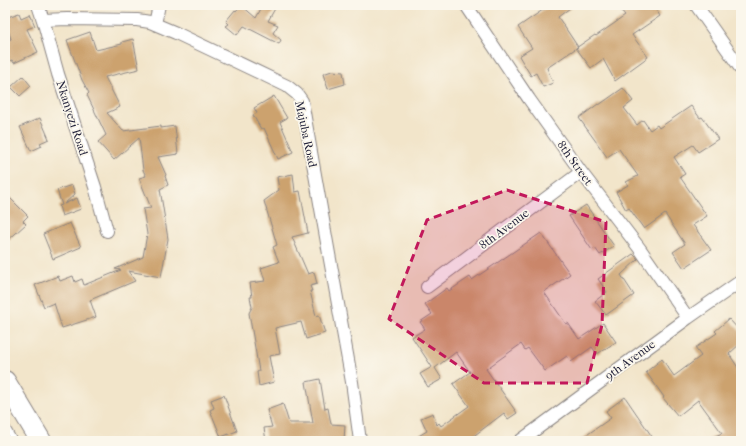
<svg xmlns="http://www.w3.org/2000/svg" width="746" height="446" viewBox="0 0 746 446" font-family="'IM FELL French Canon',serif">
  <rect width="100%" height="100%" fill="#fbf7ec"/>
  <filter id="ink" filterUnits="userSpaceOnUse"><feTurbulence type="fractalNoise" baseFrequency=".025" numOctaves="2"/><feDisplacementMap in="SourceGraphic" scale="8" xChannelSelector="R" yChannelSelector="G"/><feConvolveMatrix kernelMatrix="1 2 1 2 8 2 1 2 1" color-interpolation-filters="sRGB"/></filter>
  <filter id="wash" filterUnits="userSpaceOnUse"><feTurbulence type="fractalNoise" baseFrequency=".012" numOctaves="4" result="noise"/><feDisplacementMap in="SourceGraphic" scale="16" xChannelSelector="R" yChannelSelector="G"/><feGaussianBlur stdDeviation="0.9" result="paint"/><feColorMatrix in="noise" values="0 0 0 0 0 0 0 0 0 0 0 0 0 0 0 0 0 1.4 0 .05"/><feComposite in="paint" operator="in"/></filter>
  <g filter="url(#wash)">
    <rect width="100%" height="100%" fill="#f2e5ca"/>
    <g id="blocks">
      <path fill="#cca26e" d="M241,5L256,18L263,5H277L268,21L278,25L273,33L281,40L279,44L244,26L237,35L226,26L229,24L226,21L235,10L236,11Z
        M550,5H574L558,17L578,47L547,68L553,83L543,87L536,73L531,76L519,56L532,48L518,27Z
        M616,5H653L660,16L632,35L648,57L615,81L603,59L591,68L576,48L595,35L596,36L625,16Z
        M19,13L21,18L30,14L35,26L27,29L38,52L14,63L12,60L5,63V42L11,39L5,21V18Z
        M90,32L96,50L122,44V42L133,39L139,69L105,77L120,107L107,113L123,131L161,126V128L175,126L178,154L158,157L166,175L165,176L168,185L160,189L168,239L161,277L128,271L135,281L90,300L96,317L62,328L54,303L44,307L35,285L58,276L60,281L73,276L75,282L82,279L84,285L121,270L115,269L143,257L147,234L143,209L151,208L139,178L146,176L143,170L139,138L114,160L98,142L106,135L87,95L89,93L82,80L67,40Z
        M332,71L343,72L345,84L328,89L323,74Z
        M23,76L31,86L20,96L11,87Z
        M623,88L633,101L624,108L637,125L643,120L650,130L657,125L659,128L691,106L700,118L702,117L718,139L698,152L693,145L674,157L685,174L680,177L707,216L693,225L711,250L684,268L673,252L685,244L665,214L644,229L629,208L626,210L616,192L628,185L626,182L638,176L619,149L607,157L579,118L598,104L599,105Z
        M274,96L287,118L280,122L293,152L278,159L264,128L261,129L253,115L257,113L254,108Z
        M40,118L49,139L40,143L42,146L31,151L20,127Z
        M293,174L295,192L300,191L308,233L292,237L308,274L314,272L317,284L310,286L312,291H310L316,316L319,315L325,333L306,339L301,322L275,328L280,354L269,356L274,382L259,386L257,372L259,371L249,313L252,307L250,297H252L250,283L265,281L261,268L279,262L273,247L277,245L264,201L279,190L277,177Z
        M72,185L75,194L64,204L77,198L81,209L62,216L59,206L62,205L57,190Z
        M5,193L28,216L23,221L26,224L5,243Z
        M586,205L614,246L600,255L595,248L592,250L569,216Z
        M70,223L81,247L53,259L43,234Z
        M541,233L570,274L544,292L566,324L568,323L579,339L603,323L616,342L597,354L592,347L571,362L567,356L545,371L528,348L525,350L521,344L486,369L517,413L508,419L504,413L467,441H410L427,431L421,418L433,413L437,425L439,423L441,426L469,406L453,384L470,372L456,352L435,368L442,379L428,387L420,374L432,367L412,337L425,329L420,322L432,314L425,304L447,288L449,291L470,277L472,280Z
        M633,254L638,259L621,275L634,295L606,315L595,301L607,292L598,279Z
        M729,319L741,332V343L729,354L741,372V441H705L722,433L698,400L678,416L663,398L664,397L646,372L662,359L674,376L701,356L695,348L717,333L715,331Z
        M320,379L325,409L328,408L331,424L345,425L344,441L327,440V441H266L264,428L272,427L267,410L283,404L289,423H313L306,382Z
        M224,395L237,431L221,437L210,410L214,408L211,400Z
        M625,397L655,441H578L611,418L606,411Z"/>
    </g>
  </g>
  <g filter="url(#ink)">
    <use href="#blocks" fill-opacity="0" stroke="#8a8482" stroke-width="1"/>
    <g fill="none" stroke-linecap="round" stroke-linejoin="round">
      <g stroke="#8a8482" stroke-width="8">
        <path id="service" d="M5,425L14,441"/>
      </g>
      <g stroke="#8a8482" stroke-width="14">
        <path id="minor" d="M38,5L43,20L58,74L95,187L107,231
          M466,5L529,99L581,172L640,249L688,318
          M696,5L741,69
          M43,20L67,19L137,20L150,22L176,33L287,86L297,94L302,101L329,254L352,382L360,441
          M155,24L159,5
          M427,287L581,172
          M520,441L688,318L741,281"/>
      </g>
      <g stroke="#8a8482" stroke-width="22">
        <path id="primary" d="M5,381L41,441"/>
      </g>
      <use href="#service" stroke="#fff" stroke-width="6"/>
      <use href="#minor" stroke="#fff" stroke-width="12"/>
      <use href="#primary" stroke="#fff" stroke-width="20"/>
    </g>
  </g>
  <path fill="#c2185b" fill-opacity="0.2" stroke="#c2185b" stroke-width="3" stroke-dasharray="8 5" stroke-linejoin="round" d="M507,190L606,222L602,325L587,383H484L389,319L427,220Z"/>
  <g text-anchor="middle" dominant-baseline="central" stroke-width="3.5" stroke-linejoin="round" paint-order="stroke">
    <g font-size="12" fill="#22223b" stroke="#fbf7ec">
      <text transform="translate(72 118) rotate(72)">Nkanyezi Road</text>
      <text transform="translate(306 134) rotate(78)">Majuba Road</text>
      <text transform="translate(575 163) rotate(54)">8th Street</text>
      <text transform="translate(504 229) rotate(-37)">8th Avenue</text>
      <text transform="translate(630 360) rotate(-36)">9th Avenue</text>
    </g>
  </g>
  <rect width="746" height="446" fill="none" stroke="#fbf7ec" stroke-width="20"/>
</svg>
